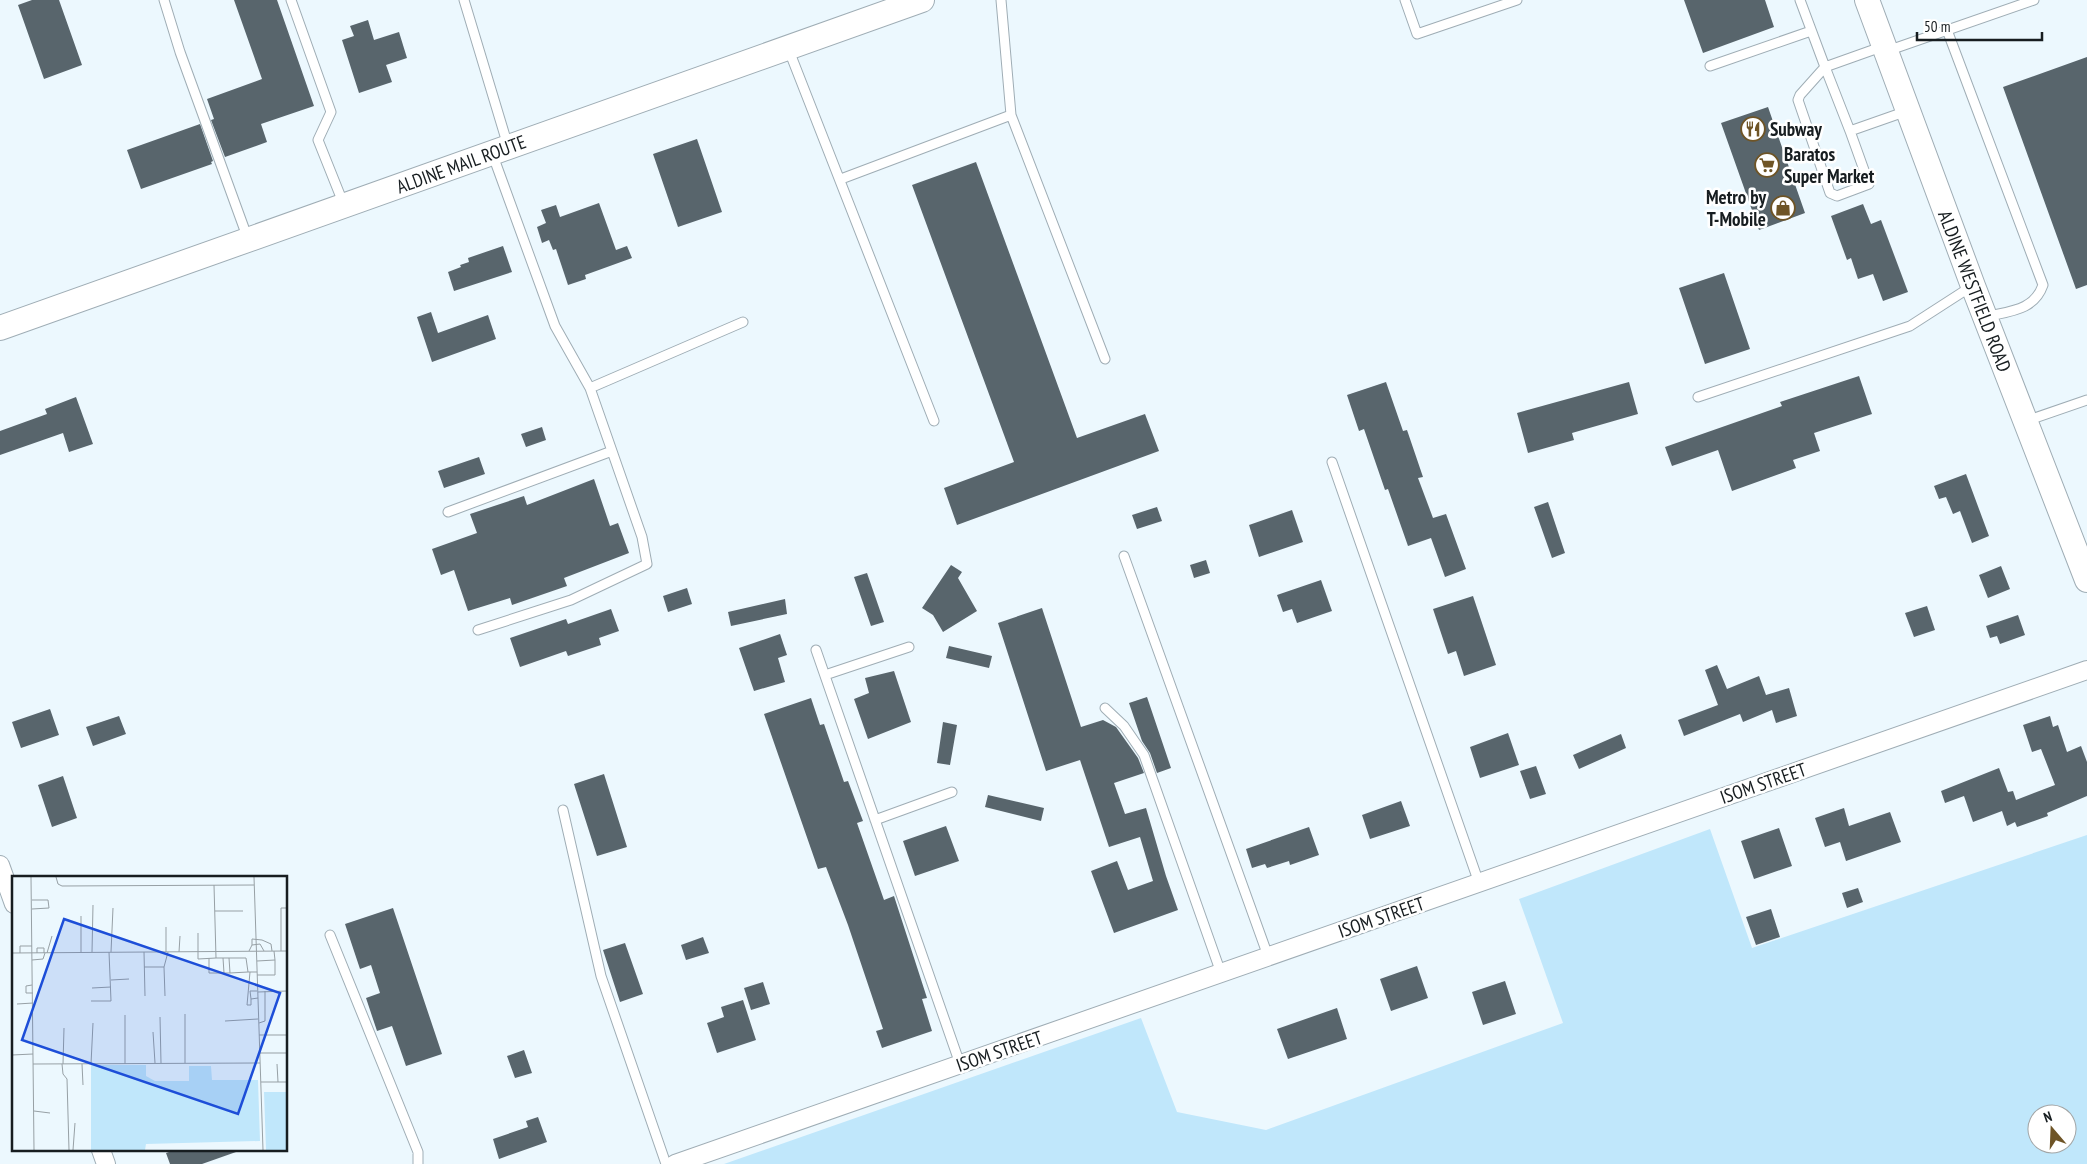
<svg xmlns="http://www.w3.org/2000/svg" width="2087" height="1164" viewBox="0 0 2087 1164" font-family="'PT Sans Narrow',sans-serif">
  <rect width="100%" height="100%" fill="#ecf8fe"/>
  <path fill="#c0e7fb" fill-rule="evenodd" d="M1710,829L1752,948L2087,835V1164H724L1141,1018L1177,1112L1266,1130L1563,1023L1519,899ZM2037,1114H2067V1144H2037Z"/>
  <path fill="#58656c" d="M32,0H59L82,65L44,79L18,5Z
    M234,0H277L314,106L261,124L267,142L225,157L211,120L214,119L207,99L262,79Z
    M1684,0H1765L1774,27L1703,53Z
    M368,20L374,40L399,32L407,58L386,65L392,82L359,93L342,40L354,36L350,26Z
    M2087,57V285L2076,289L2003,87Z
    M1768,107L1805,213L1759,230L1721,123Z
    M200,124L213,161L211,162L212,164L141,189L127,150Z
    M697,139L722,212L678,227L653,154Z
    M976,162L1077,438L1145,414L1159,451L957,525L944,488L1014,462L912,185Z
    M599,203L616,250L627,246L632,258L585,275L586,279L568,285L556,249L553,250L549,240L542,243L537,227L546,223L541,210L556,205L560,217Z
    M1863,204L1871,224L1881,220L1908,292L1883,301L1873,274L1858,279L1851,258L1847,260L1831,216Z
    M503,246L512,272L454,291L448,272L461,267L460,265L469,262L468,258Z
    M1724,273L1750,349L1705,364L1679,288Z
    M431,312L438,333L488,315L496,339L432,362L417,317Z
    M1859,376L1872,414L1814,433L1820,451L1793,460L1796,468L1732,491L1718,450L1672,466L1665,447L1782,406L1780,402Z
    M1386,382L1403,431L1407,430L1423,477L1418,478L1433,518L1446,514L1466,569L1445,577L1431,538L1408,546L1388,489L1385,490L1364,429L1359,431L1347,395Z
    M1629,382L1638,414L1572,433L1574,440L1528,453L1517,413Z
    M76,397L93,444L69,452L63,433L0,455V431L47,414L45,409Z
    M542,427L546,440L526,447L521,434Z
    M479,457L485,474L444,488L438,471Z
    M1966,474L1989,536L1972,543L1960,511L1953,514L1946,497L1939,499L1934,486Z
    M594,479L610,526L618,523L629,553L564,578L567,586L512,605L510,598L468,611L454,570L441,575L432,549L477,533L470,514L524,496L527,505Z
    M1548,502L1565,553L1552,558L1534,507Z
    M1157,507L1162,521L1137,529L1132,515Z
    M1292,510L1303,542L1259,557L1249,525Z
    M1206,560L1210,573L1194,578L1190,565Z
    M951,565L962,572L958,578L977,611L943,632L933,615L922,608Z
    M2001,566L2010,589L1988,598L1979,575Z
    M867,573L884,622L871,626L854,577Z
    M1321,580L1332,611L1297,623L1292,609L1283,612L1277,595Z
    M687,588L692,604L668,612L663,596Z
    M1473,596L1496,665L1464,676L1456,651L1448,654L1433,609Z
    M785,599L787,614L731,626L728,612Z
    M1927,606L1935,630L1914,637L1905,613Z
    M1042,608L1081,727L1103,720L1116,727L1138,758L1144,773L1114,783L1125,814L1146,808L1166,876L1178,910L1114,933L1091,871L1117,861L1128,890L1153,881L1140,837L1109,847L1080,760L1046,771L998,623Z
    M611,609L619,631L599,638L601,645L568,656L566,651L520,667L510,638L566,619L568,624Z
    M2018,615L2025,635L2000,644L1997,636L1990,638L1986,626Z
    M780,634L787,655L778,658L785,682L754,691L739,648Z
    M949,646L992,656L989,668L946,658Z
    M1717,665L1727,689L1759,676L1766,695L1789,688L1797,716L1776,723L1772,710L1743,722L1740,714L1684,736L1678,720L1718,705L1705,670Z
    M894,671L911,722L868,739L854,699L869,693L865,678Z
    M1147,697L1171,768L1157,773L1150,753L1142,741L1129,703Z
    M811,698L820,725L824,724L844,782L848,781L863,821L857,823L884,900L894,896L927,998L922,999L932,1031L882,1048L876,1031L883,1029L848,925L826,867L818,869L764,714Z
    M50,709L59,735L21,748L12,722Z
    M119,716L126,734L93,746L86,727Z
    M2050,716L2053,727L2058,725L2067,752L2081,746L2087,762V796L2047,813L2048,816L2017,827L2015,822L2007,826L2002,811L1973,822L1964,796L1945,803L1941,791L1999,768L2008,792L2013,791L2016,800L2055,785L2041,749L2032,752L2023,725Z
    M943,722L957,725L950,765L937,763Z
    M1508,733L1519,765L1480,778L1470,747Z
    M1621,734L1626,748L1579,769L1573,755Z
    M1536,766L1546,794L1530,799L1520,771Z
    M604,774L627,847L597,856L574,784Z
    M63,776L77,818L52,827L38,785Z
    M988,795L1044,808L1041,821L985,807Z
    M1401,801L1410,826L1370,839L1362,815Z
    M1844,808L1849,826L1890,812L1901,842L1846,861L1840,842L1825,847L1815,818Z
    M946,826L959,861L915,876L903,841Z
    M1309,827L1319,855L1290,865L1289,861L1267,868L1265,864L1252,868L1246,849Z
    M1779,828L1792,866L1754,879L1741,841Z
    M1858,888L1863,902L1847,908L1842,893Z
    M393,908L442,1054L406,1066L392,1026L377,1031L366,998L380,993L371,965L360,969L345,924Z
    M1771,909L1780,937L1756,945L1746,917Z
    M703,937L709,953L686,960L681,945Z
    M625,943L643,994L620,1002L603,950Z
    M1417,966L1428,998L1391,1011L1380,979Z
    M1505,981L1516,1014L1483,1025L1472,992Z
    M763,982L770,1004L751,1010L744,988Z
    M743,1000L756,1040L717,1053L707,1023L724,1017L721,1007Z
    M1337,1008L1347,1039L1288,1059L1277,1029Z
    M524,1050L532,1073L515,1078L507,1056Z
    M538,1117L547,1142L499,1159L493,1139L528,1127L526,1121Z
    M175,1150H236V1152L202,1164H170L166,1153Z"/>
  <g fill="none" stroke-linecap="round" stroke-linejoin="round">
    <g stroke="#9fadb5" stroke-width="11">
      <path id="lane" d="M164,0L180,52L248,239
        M291,0L331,112L318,140L344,205
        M464,0L508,146
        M1001,0L1011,115L1105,359
        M1405,0L1417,34L1517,0
        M1800,0L1825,67L1800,95L1798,100L1830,193L1837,196L1869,184L1850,131
        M1947,30L2043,285C2034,311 2009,311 1985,317
        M1884,46L1825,67L1850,131L1907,111
        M788,48L934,421
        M1887,51L2034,0
        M1710,66L1811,31
        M841,179L1011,115
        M590,388L743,322
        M1698,397L1910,326L1972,286
        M2026,421L2087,400
        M1332,462L1479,883
        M448,512L612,451
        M1124,556L1268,956
        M478,630L571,600L647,564L642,537L590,388L555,326L492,153
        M816,650L960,1064
        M825,675L909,647
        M1105,708L1124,726L1144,755L1221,973
        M563,810L601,976L666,1164
        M875,820L952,792
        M330,935L418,1152V1164"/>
    </g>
    <g stroke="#9fadb5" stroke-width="20">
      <path id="street" d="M0,865L14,904
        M101,1150L106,1164
        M675,1164L2087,670"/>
    </g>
    <g stroke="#9fadb5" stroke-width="26">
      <path id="secondary" d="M1867,0L1973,286L2087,580
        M0,328L922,0"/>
    </g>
    <use href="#lane" stroke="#fff" stroke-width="9"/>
    <use href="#street" stroke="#fff" stroke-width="18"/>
    <use href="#secondary" stroke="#fff" stroke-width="24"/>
  </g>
  <defs>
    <g id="restaurant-ring" transform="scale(1.25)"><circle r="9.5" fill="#fff" stroke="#6e5426" stroke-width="1.5"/><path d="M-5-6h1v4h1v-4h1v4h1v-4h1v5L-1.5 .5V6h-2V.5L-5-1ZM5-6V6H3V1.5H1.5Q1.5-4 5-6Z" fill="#6e5426"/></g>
    <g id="supermarket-ring" transform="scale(1.25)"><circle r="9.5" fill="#fff" stroke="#6e5426" stroke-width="1.5"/><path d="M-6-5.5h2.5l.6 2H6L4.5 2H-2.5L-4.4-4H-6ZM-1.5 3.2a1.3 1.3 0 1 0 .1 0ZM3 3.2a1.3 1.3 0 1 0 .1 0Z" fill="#6e5426"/></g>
    <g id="shop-ring" transform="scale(1.25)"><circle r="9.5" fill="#fff" stroke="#6e5426" stroke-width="1.5"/><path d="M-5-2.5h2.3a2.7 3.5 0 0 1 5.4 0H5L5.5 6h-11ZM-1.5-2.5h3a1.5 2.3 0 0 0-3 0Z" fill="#6e5426"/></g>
  </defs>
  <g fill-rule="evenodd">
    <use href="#restaurant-ring" x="1753" y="129"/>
    <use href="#supermarket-ring" x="1767" y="165"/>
    <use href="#shop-ring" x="1783" y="208"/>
  </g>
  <g text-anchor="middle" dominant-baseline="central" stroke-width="5" stroke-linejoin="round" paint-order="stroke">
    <g font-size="19" font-weight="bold" fill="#171d20" stroke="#fff" text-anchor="start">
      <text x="1770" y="129">Subway</text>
      <text x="1784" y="154">Baratos<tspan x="1784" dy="22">Super Market</tspan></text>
      <text x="1766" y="197" text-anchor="end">Metro by<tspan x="1766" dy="22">T-Mobile</tspan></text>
    </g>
    <g font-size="19" fill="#171d20" stroke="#fff">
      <text transform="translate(461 164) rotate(-20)">ALDINE MAIL ROUTE</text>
      <text transform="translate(1975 291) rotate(69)">ALDINE WESTFIELD ROAD</text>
      <text transform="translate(1763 783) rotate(-19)">ISOM STREET</text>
      <text transform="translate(1381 917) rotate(-19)">ISOM STREET</text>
      <text transform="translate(999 1051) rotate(-19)">ISOM STREET</text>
    </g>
  </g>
  <g transform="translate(12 876)">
    <rect width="275" height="275" fill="#ecf8fe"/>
    <path d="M79,189H134V200L143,205H177V190H199L200,204H246L248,265L134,268L133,274H79ZM252,216H275V274H254Z" fill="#c0e7fb"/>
    <path fill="none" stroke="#97a0a5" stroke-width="1" d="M19,1L22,274M44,1L46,8L50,10L242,9M242,1L251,274M202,9L204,82H234L236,96H245M20,24H36L37,32L20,33M203,35H231M154,51V76M186,57V83L204,82M240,69V63L250,64L259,68L260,75M237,75L240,69L248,68L252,75M269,75V32H275M80,76L81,29M99,76L101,32M132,76L133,120M167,76L168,60M0,77L275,75M8,77V70H20M25,77V72H32V77M35,77L40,60M69,77V40M197,82V97H212M211,82L212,97H218M217,82L218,97L236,96M20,84L31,83L33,77M245,85L263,84L262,75M132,91H152M238,96L235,129H239V123M245,99H263V84M99,104L117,103M20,109L14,110V117H21M80,112L99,111M245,115H238L239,123L246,122M246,116L275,115M153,120L152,91L156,76M79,125H99L97,76M5,128L21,127M173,138V187M113,139V188M148,141L149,187M213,145L246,143M247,147L253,145V115M141,156L143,187M247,159H275M247,177H275M0,179L21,178M21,188L248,187M50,188L51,198L55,203L57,274M51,188L52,152M70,188L71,209M79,188L81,147M265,188L266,206M249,206H275M22,235L38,237M61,274L63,247"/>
    <path fill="#1d4ed8" fill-opacity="0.15" stroke="#1d4ed8" stroke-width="2.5" d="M52,43L268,117L226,238L10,164Z"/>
    <rect width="275" height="275" fill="none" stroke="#171d20" stroke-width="2.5"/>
  </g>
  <g transform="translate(2052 1129) rotate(341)"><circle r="24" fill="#ffffff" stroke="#a2a5a6"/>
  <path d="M0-4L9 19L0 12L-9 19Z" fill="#6e5426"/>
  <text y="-8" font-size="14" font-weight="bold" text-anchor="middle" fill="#171d20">N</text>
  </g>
  <path d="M1917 32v8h125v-8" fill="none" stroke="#171d20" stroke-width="2.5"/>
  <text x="1924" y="32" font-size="15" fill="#171d20" stroke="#ffffff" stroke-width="4" paint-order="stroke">50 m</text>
</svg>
